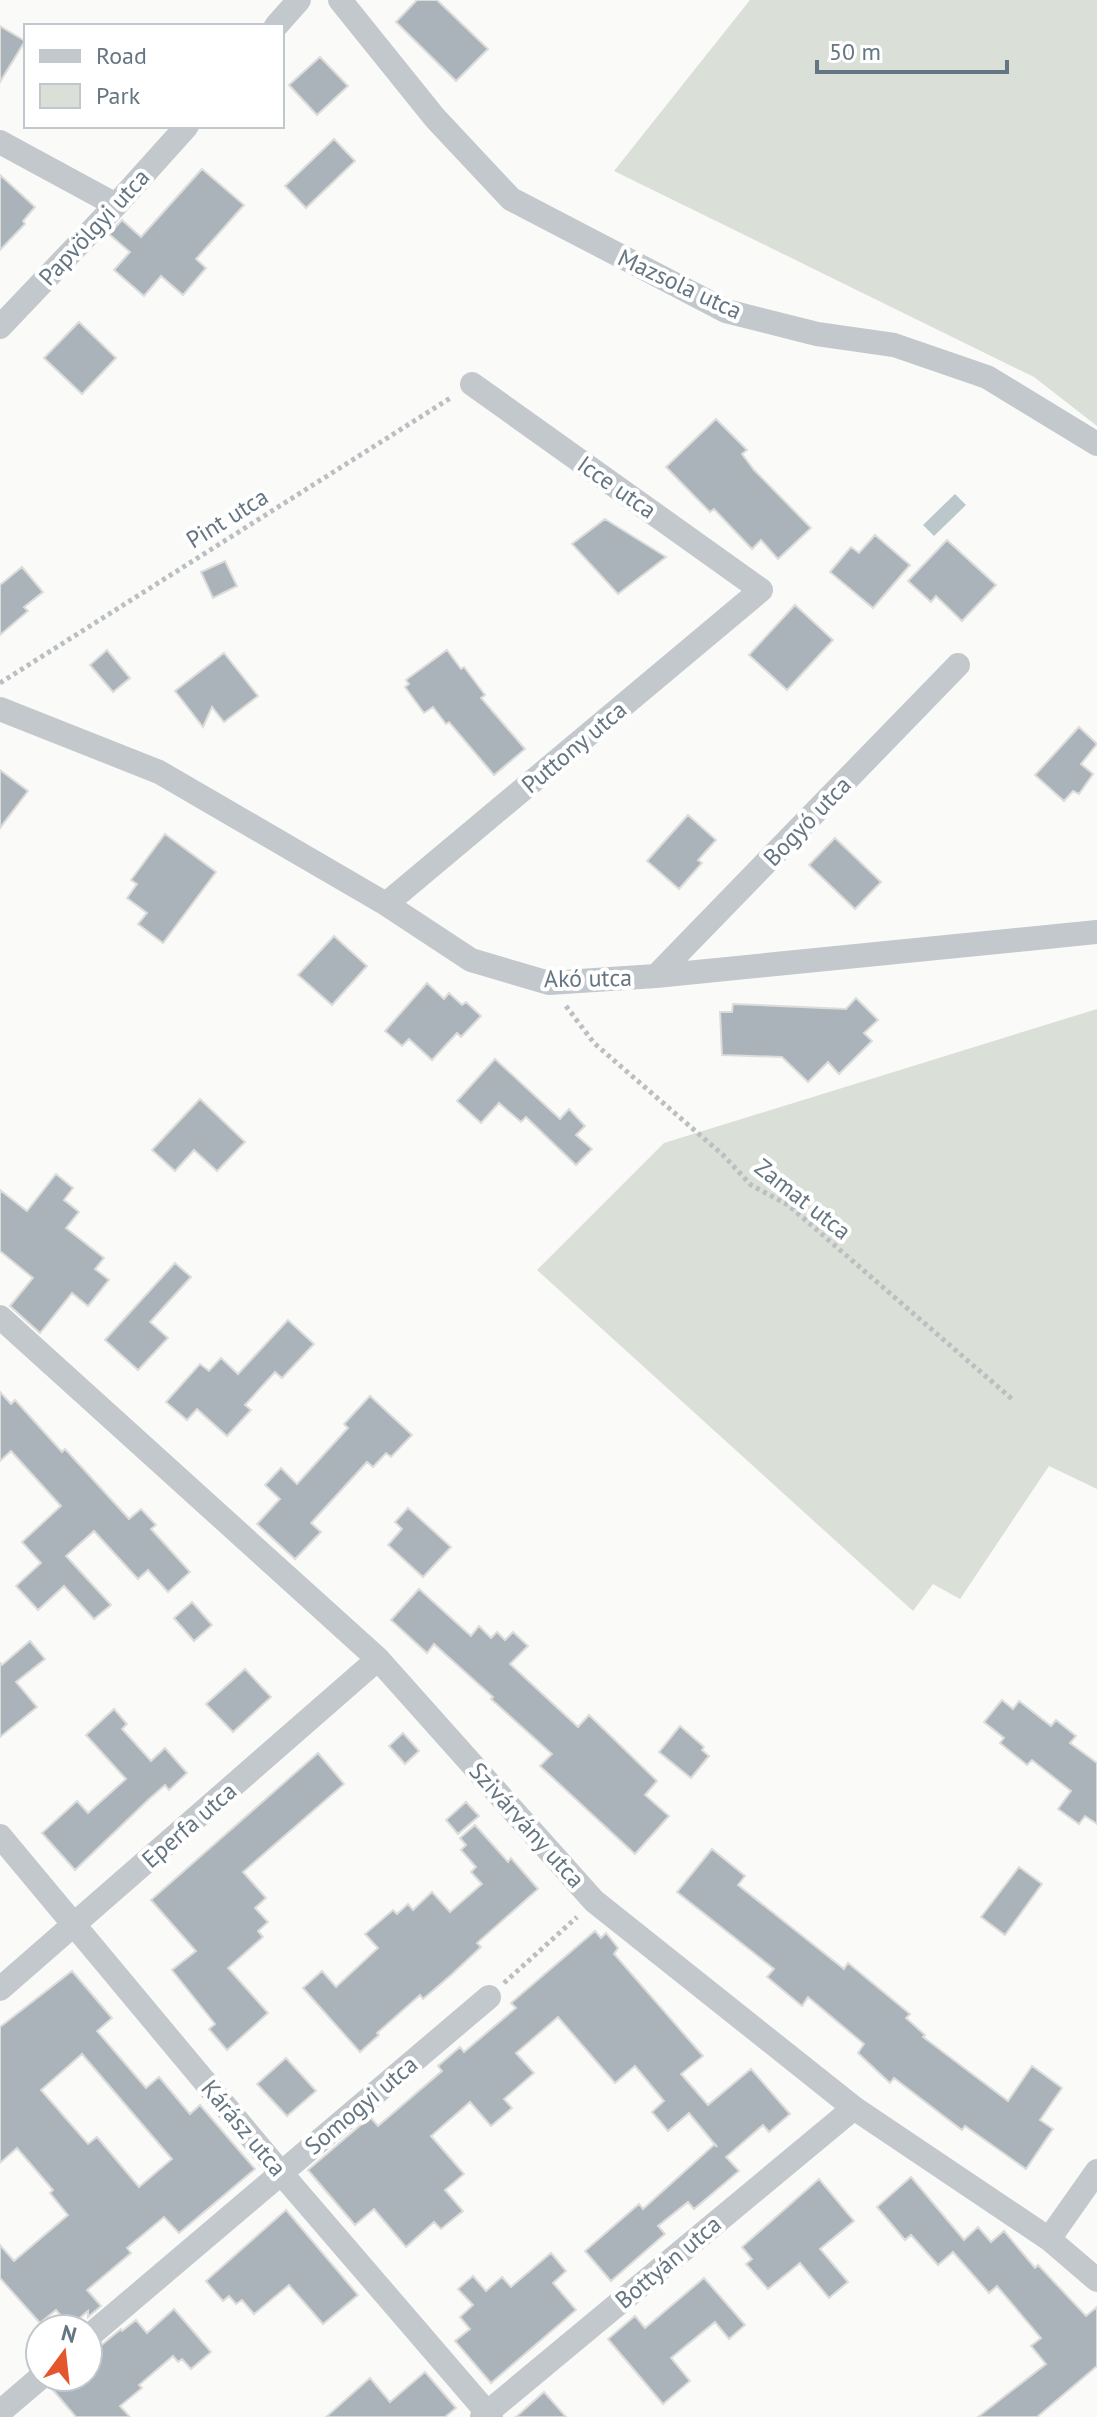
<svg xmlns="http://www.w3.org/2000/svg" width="1097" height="2417" viewBox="0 0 1097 2417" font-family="'PT Sans',sans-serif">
  <rect width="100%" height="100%" fill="#fafaf8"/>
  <path fill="#dadfd7" d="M750,0H1097V426L1034,377L614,171Z
    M1097,1009V1489L1049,1466L960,1599L933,1584L913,1611L537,1270L664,1143Z"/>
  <path fill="#bbc7cb" d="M955,494L966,505L934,536L923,525Z"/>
  <path fill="#aab3b9" stroke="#dcdcda" stroke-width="2" fill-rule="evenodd" d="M417,0H437L488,49L456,81L396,22Z
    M0,26L25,41L0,82Z
    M320,57L348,86L317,115L289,85Z
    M334,139L355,161L306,208L285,186Z
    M202,169L244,205L196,259L206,268L183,295L161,276L144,296L114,270L130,252L109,234L122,220L141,237Z
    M0,175L35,207L23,221L25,224L0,250Z
    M79,322L116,358L82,394L44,358Z
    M716,419L747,450L742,454L754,470L811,528L778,559L761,540L752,549L714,509L710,512L666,467Z
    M605,519L666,557L618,594L572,544Z
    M875,535L910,565L873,608L830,572L851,547L859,553Z
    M947,540L996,585L962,621L936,596L931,602L908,581Z
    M225,561L237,586L213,598L201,572Z
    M22,567L43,592L24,607L28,611L0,635V585Z
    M795,605L833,640L787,690L749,655Z
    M107,650L130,678L113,692L90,665Z
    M447,650L461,669L464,667L485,695L481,698L525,749L494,775L449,722L446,724L433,707L424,713L405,687L409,684L406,680Z
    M224,653L258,696L224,722L212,707L203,727L175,691Z
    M1079,727L1097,744L1081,764L1093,774L1079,794L1073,791L1064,801L1035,775Z
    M0,770L28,791L0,828Z
    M688,815L716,840L698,860L702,863L679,889L647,861Z
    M165,834L216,872L163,943L138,924L147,913L127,898L137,884L131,880Z
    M835,838L881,882L855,909L809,865Z
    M334,936L367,966L332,1005L298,975Z
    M427,983L444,999L449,993L462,1005L466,1002L481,1016L461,1037L457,1033L432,1060L409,1039L402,1046L385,1031Z
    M856,998L878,1020L864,1033L872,1041L839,1074L828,1062L808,1082L782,1057L722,1055L720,1012H732L733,1004L846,1009Z
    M495,1059L560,1119L569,1109L585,1126L576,1135L592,1149L576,1165L526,1117L521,1122L499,1103L481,1123L457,1101Z
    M200,1099L245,1142L217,1171L194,1150L175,1171L152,1150Z
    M56,1174L73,1188L64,1200L79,1212L66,1228L104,1258L95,1269L109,1280L88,1306L72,1293L40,1333L10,1306L33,1278L0,1251V1190L27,1211Z
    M175,1263L191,1277L150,1322L168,1338L138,1370L105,1340Z
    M288,1320L314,1344L282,1378L275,1372L245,1405L251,1410L227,1436L197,1409L187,1420L166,1402L200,1364L209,1371L221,1358L238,1374Z
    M0,1392L11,1404L15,1400L62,1452L65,1449L129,1519L141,1509L156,1525L151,1529L190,1572L168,1592L148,1570L138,1579L94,1531L66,1556L111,1605L94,1619L64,1586L38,1610L16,1586L41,1563L22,1542L61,1506L11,1451L0,1461Z
    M370,1396L412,1435L391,1457L386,1453L373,1467L367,1462L311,1523L321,1532L295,1559L257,1524L280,1499L265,1485L281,1468L297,1484L348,1428L344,1424Z
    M408,1508L451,1547L423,1577L388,1545L402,1529L395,1522Z
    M419,1589L471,1636L479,1626L491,1638L497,1632L505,1640L513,1632L528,1646L510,1664L578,1727L589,1715L657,1781L645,1795L669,1816L635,1854L540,1766L552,1754L491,1699L493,1697L434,1644L427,1653L391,1620Z
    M192,1602L212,1625L194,1641L174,1618Z
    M30,1641L45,1659L16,1682L37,1707L0,1737V1663L2,1665Z
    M245,1669L271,1697L233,1732L206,1704Z
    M1002,1700L1013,1709L1019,1701L1051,1726L1056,1720L1076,1736L1070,1743L1097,1763V1824L1085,1816L1079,1824L1058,1809L1071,1791L1032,1760L1027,1765L1000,1743L1004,1738L984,1722Z
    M114,1709L127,1724L122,1729L151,1761L165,1748L187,1773L169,1790L165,1785L149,1799L75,1870L42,1833L77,1801L88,1813L126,1779L86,1735Z
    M680,1726L704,1747L702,1750L709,1756L691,1778L659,1752Z
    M403,1733L419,1751L405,1764L389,1746Z
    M318,1753L344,1784L243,1872L266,1898L255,1908L268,1922L258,1931L263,1937L228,1968L268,2013L227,2050L209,2029L215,2024L172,1970L196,1951L151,1900Z
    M466,1802L479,1816L458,1834L446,1820Z
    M475,1825L508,1862L511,1858L538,1889L477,1943L481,1947L451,1975L423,1999L420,1995L377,2033L379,2035L360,2052L303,1988L322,1971L336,1987L378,1948L365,1934L393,1910L397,1914L408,1904L413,1910L432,1892L450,1912L482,1884L471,1872L476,1867L461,1850L466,1845L460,1838Z
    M712,1849L745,1876L738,1885L844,1969L848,1963L910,2014L906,2018L925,2035L923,2037L1008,2101L1032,2066L1062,2088L1040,2120L1053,2129L1026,2169L965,2126L962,2130L894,2078L890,2083L858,2053L864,2044L808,1997L802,2006L767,1977L774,1969L677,1892Z
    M1019,1867L1042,1884L1005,1935L981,1917Z
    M595,1931L601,1938L606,1933L618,1948L614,1954L703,2056L681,2074L708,2105L751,2069L790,2114L769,2132L763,2125L726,2157L739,2171L694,2209L688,2202L658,2226L665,2234L611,2281L585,2251L639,2204L643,2209L715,2144L717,2147L689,2113L668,2131L652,2112L664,2101L635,2066L615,2083L558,2017L516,2053L534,2073L504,2099L512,2108L491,2126L470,2102L431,2136L464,2174L445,2190L463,2211L441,2229L434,2222L406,2247L374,2209L355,2225L308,2170L370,2117L378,2126L442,2071L438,2066L460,2047L464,2052L516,2008L511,2003Z
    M72,1971L112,2018L97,2031L146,2088L159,2077L190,2114L200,2105L255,2169L179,2233L164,2217L127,2248L131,2253L87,2290L101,2306L88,2317V2311L70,2326L56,2310L40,2323L0,2278V2245L14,2261L68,2215L50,2193L53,2190L17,2148L0,2163V2027ZM82,2054L172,2159L139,2187L97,2137L88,2144L41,2090Z
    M286,2058L316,2091L287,2116L257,2084Z
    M911,2177L964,2240L978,2227L991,2242L1004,2231L1035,2268L1038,2265L1086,2316L1097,2307V2366L1037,2417H978L1046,2364L1031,2346L1041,2338L997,2286L989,2293L953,2252L938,2265L911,2235L905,2240L877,2207Z
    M819,2179L854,2221L820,2249L848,2282L829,2298L800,2263L768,2289L746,2264L752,2259L742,2247Z
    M286,2210L358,2295L323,2324L289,2285L254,2314L242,2300L236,2304L229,2296L223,2301L206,2281Z
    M551,2253L566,2271L553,2283L576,2310L491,2383L455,2341L470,2329L460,2317L473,2305L458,2289L473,2276L486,2291L502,2277L511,2287Z
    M704,2278L745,2325L729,2339L715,2322L671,2358L690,2381L663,2404L608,2339L635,2316L645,2328Z
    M174,2309L211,2352L191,2369L182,2359L178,2362L173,2356L139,2385L142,2388L120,2406L130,2417H76L53,2390L68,2377H88V2352L98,2348L121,2329L122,2331L136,2320L147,2333Z
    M425,2372L456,2408L445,2417H326L370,2378L390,2402Z
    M544,2392L566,2417H516Z"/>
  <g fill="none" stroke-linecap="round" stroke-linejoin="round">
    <path stroke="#bbbfc2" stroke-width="5" stroke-dasharray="4 4" stroke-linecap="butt" d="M0,683L452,397
      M566,1006L594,1043L723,1155L751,1185L788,1205L1012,1399
      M504,1983L577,1917"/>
    <path stroke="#c3c8cc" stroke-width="24" d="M340,0L435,118L511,199L726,311L817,334L894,345L987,377L1097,444
      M276,26L299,0
      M0,142L116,205
      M0,327L116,205L187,126
      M0,709L159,772L386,904L471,960L549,983L656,976L1097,932
      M386,904L761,590L472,384
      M656,976L958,665
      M0,1317L378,1659L594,1901L854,2108L1049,2239L1097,2280
      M0,1836L281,2173L491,2417
      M0,1989L378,1659
      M1049,2239L1097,2171
      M88,2337L489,1997
      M0,2412L41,2377
      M482,2417L854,2108"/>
  </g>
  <g text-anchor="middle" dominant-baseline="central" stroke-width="8" stroke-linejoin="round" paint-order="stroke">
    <g font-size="24" fill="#657683" stroke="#fff">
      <text transform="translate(94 227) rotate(-47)">Papvölgyi utca</text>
      <text transform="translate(680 284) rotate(25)">Mazsola utca</text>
      <text transform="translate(617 487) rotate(35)">Icce utca</text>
      <text transform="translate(227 518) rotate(-32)">Pint utca</text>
      <text transform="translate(574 747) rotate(-40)">Puttony utca</text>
      <text transform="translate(807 821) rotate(-46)">Bogyó utca</text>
      <text transform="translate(588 978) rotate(-1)">Akó utca</text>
      <text transform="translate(803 1199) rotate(38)">Zamat utca</text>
      <text transform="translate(189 1825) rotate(-41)">Eperfa utca</text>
      <text transform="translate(527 1825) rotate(48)">Szivárvány utca</text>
      <text transform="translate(361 2105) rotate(-40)">Somogyi utca</text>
      <text transform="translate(244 2128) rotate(50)">Kárász utca</text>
      <text transform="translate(668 2262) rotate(-40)">Bottyán utca</text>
    </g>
  </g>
  <rect x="24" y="24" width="260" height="104" fill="#ffffff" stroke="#c1c8cd" stroke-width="2"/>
  <rect x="40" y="50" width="40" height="12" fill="#c3c8cc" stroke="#c1c8cd" stroke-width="2"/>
  <text x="96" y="64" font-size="24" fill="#657683">Road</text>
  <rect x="40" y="84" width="40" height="24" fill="#dadfd7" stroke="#c1c8cd" stroke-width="2"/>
  <text x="96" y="104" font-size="24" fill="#657683">Park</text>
  <g transform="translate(64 2353) rotate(15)"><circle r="38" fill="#ffffff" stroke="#c1c8cd" stroke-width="2"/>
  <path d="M0-6L14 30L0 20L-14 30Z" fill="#e4572e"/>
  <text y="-12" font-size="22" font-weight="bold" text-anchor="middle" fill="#657683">N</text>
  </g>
  <path d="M817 60v12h190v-12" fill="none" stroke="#657683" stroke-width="4"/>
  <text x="829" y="60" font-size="24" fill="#657683" stroke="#ffffff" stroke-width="6" paint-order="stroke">50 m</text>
</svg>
